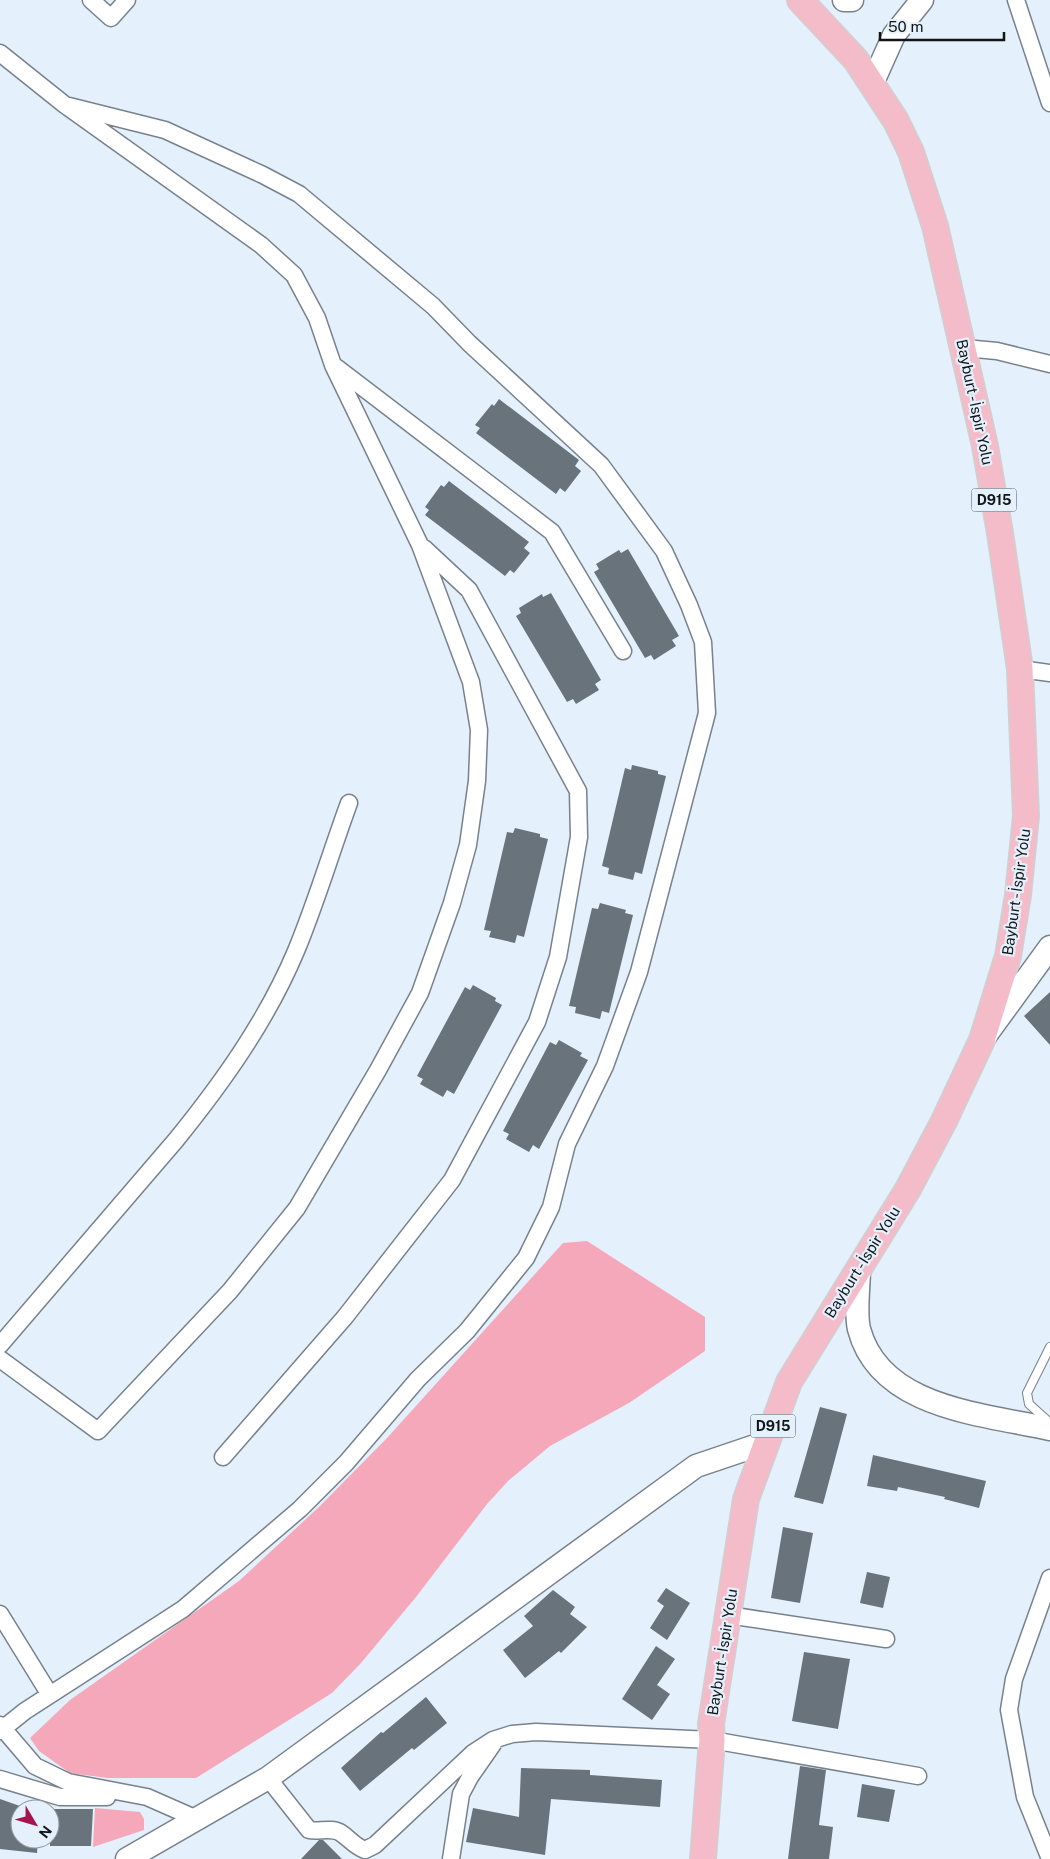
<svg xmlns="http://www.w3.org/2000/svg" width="1050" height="1859" viewBox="0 0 1050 1859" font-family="'Public Sans',sans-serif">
  <rect width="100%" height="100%" fill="#e4f0fb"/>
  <path fill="#f4a8b9" d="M587,1241L705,1317V1351L629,1403L550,1446L508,1481L487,1504L416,1597L361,1663L332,1693L196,1778H108L70,1773L39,1751L30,1738L70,1700L239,1581L320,1506L387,1438L563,1243Z
    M95,1808L140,1812L144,1819V1830L93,1847Z"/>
  <path fill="#68737c" d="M499,399L579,460L575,466L581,471L565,492L560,488L556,494L476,433L480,428L475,425L492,404L494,406Z
    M449,481L529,542L524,548L530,553L514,573L510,570L505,576L425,515L429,510L425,507L441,485L444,487Z
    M628,549L679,636L672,640L676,646L654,660L651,655L645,658L594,572L599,569L596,564L619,550L621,553Z
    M551,593L601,680L595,684L599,690L576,704L573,699L567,702L516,616L521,613L519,608L542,594L543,597Z
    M632,765L658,771V774L666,776L642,874L635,872L633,880L608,874L609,868L602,866L625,768L631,770Z
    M515,828L540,834V837L548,839L524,937L517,935L515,943L489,937L491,931L484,930L507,832L513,833Z
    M600,903L626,910L625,913L633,915L609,1013L602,1011L600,1019L575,1013L576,1007L569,1006L592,908L598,909Z
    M473,985L496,998L495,1001L502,1005L454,1094L447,1090L443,1097L420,1084L423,1079L417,1076L465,987L470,990Z
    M1050,992V1045L1024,1016Z
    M559,1040L582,1053L580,1056L588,1060L539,1149L533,1145L529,1152L506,1139L509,1134L503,1131L550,1042L556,1045Z
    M820,1407L847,1414L823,1504L794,1497Z
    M873,1455L986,1481L979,1508L944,1499L945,1497L898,1487L897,1491L867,1486Z
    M783,1527L813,1533L800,1603L771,1598Z
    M867,1572L890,1577L883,1608L860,1603Z
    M666,1588L690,1603L667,1640L650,1628L664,1606L657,1601Z
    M553,1590L575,1607L570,1614L587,1627L561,1653L559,1651L525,1678L503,1650L533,1626L524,1616Z
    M656,1646L675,1659L657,1685L670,1694L652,1720L622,1699Z
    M804,1652L850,1659L838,1729L792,1721Z
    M426,1697L447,1723L414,1750L412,1748L360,1791L341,1768L381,1732L383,1733Z
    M800,1766L826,1770L819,1825L833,1827L829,1859H788Z
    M521,1768L590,1770V1775L662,1780L660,1807L551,1799L545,1855L466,1842L473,1808L519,1817Z
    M862,1784L895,1790L889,1822L857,1817Z
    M0,1799L20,1806V1839H38L37,1853L0,1849Z
    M50,1809H93L91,1846H50Z
    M319,1840H323L342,1859H301Z"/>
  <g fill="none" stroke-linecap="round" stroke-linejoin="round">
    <g stroke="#77828c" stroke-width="10">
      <path id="lane" d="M1049,1422L1029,1404L1027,1393L1050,1347"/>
    </g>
    <g stroke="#77828c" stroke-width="19">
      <path id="street" d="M91,0L111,18L127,0
        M1016,0L1050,103
        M0,53L65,105L261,245L294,275L317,318L333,365L420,545L471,682L479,730L477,781L468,845L452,903L420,993L378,1070L297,1208L230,1291L98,1431L0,1359
        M964,348L997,351L1050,364
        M336,367L552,532L623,651
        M1020,669L1050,673
        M0,1345L176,1140C223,1082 267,1020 296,951C316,903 331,852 349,803
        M223,1457L345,1317L452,1180L537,1022L558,957L579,837L578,791L469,590L424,548
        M0,1614L50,1695
        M728,1615L886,1639
        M0,1725L35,1766L68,1782L147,1797L197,1819
        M0,1731L25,1711L183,1609L300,1509L346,1463L418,1379L467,1331L526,1258L551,1207L567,1144L605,1066L639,972L707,713L703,642L689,605L664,551L601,465L469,343L433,306L299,194L263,175L165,130L65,105
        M268,1778L309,1830C319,1832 332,1827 341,1833C350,1839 354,1846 365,1850L375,1845L473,1753L493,1740L512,1734L536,1732L712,1740L918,1776
        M0,1779L60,1797H107
        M451,1859L461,1794L470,1777L493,1744
        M1050,1859L1025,1797L1009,1710L1014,1679L1050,1578"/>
    </g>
    <g stroke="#77828c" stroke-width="25">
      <path id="secondary" d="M844,0H852
        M872,84L894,35L922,0
        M986,1035L1050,947
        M859,1268C859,1286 855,1313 859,1329C880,1409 984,1414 1050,1429
        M127,1859L268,1778L696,1466L767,1442"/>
    </g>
    <g stroke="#cfd0d1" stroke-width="28">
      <path id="primary" d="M703,1859L712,1740L711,1724L746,1499L789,1382L908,1189L944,1121L982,1040L1008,956L1018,895L1026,816L1020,669L1000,533L985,446L935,226L911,152L896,121L856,60L800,0"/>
    </g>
    <use href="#lane" stroke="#fff" stroke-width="8"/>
    <use href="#street" stroke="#fff" stroke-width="16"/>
    <use href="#secondary" stroke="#fff" stroke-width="22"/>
    <use href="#primary" stroke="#f4bbc8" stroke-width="25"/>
  </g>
  <g text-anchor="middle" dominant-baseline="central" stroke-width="4.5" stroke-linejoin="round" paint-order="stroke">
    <g fill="#e4f0fb" stroke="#50575c" stroke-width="1">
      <rect x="971.5" y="488.5" width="45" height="23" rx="4"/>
      <rect x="750.5" y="1414.5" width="45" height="23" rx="4"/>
    </g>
    <g font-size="14" font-weight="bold" fill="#111518">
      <text x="994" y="500">D915</text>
      <text x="773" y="1426">D915</text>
    </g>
    <g font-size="15" fill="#111518" stroke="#e4f0fb">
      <text transform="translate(975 402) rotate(78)">Bayburt - İspir Yolu</text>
      <text transform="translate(1016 892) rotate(-82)">Bayburt - İspir Yolu</text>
      <text transform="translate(862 1262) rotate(-58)">Bayburt - İspir Yolu</text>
      <text transform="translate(722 1652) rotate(-81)">Bayburt - İspir Yolu</text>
    </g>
  </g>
  <g transform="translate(35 1824) rotate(128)"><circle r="24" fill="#e4f0fb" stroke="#9098a0"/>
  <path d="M0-4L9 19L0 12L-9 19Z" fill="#a6134e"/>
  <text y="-8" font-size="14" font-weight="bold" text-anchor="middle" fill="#111518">N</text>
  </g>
  <path d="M880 32v8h124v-8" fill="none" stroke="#111518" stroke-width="2.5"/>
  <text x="888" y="32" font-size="15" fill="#111518" stroke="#e4f0fb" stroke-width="4" paint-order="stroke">50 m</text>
</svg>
